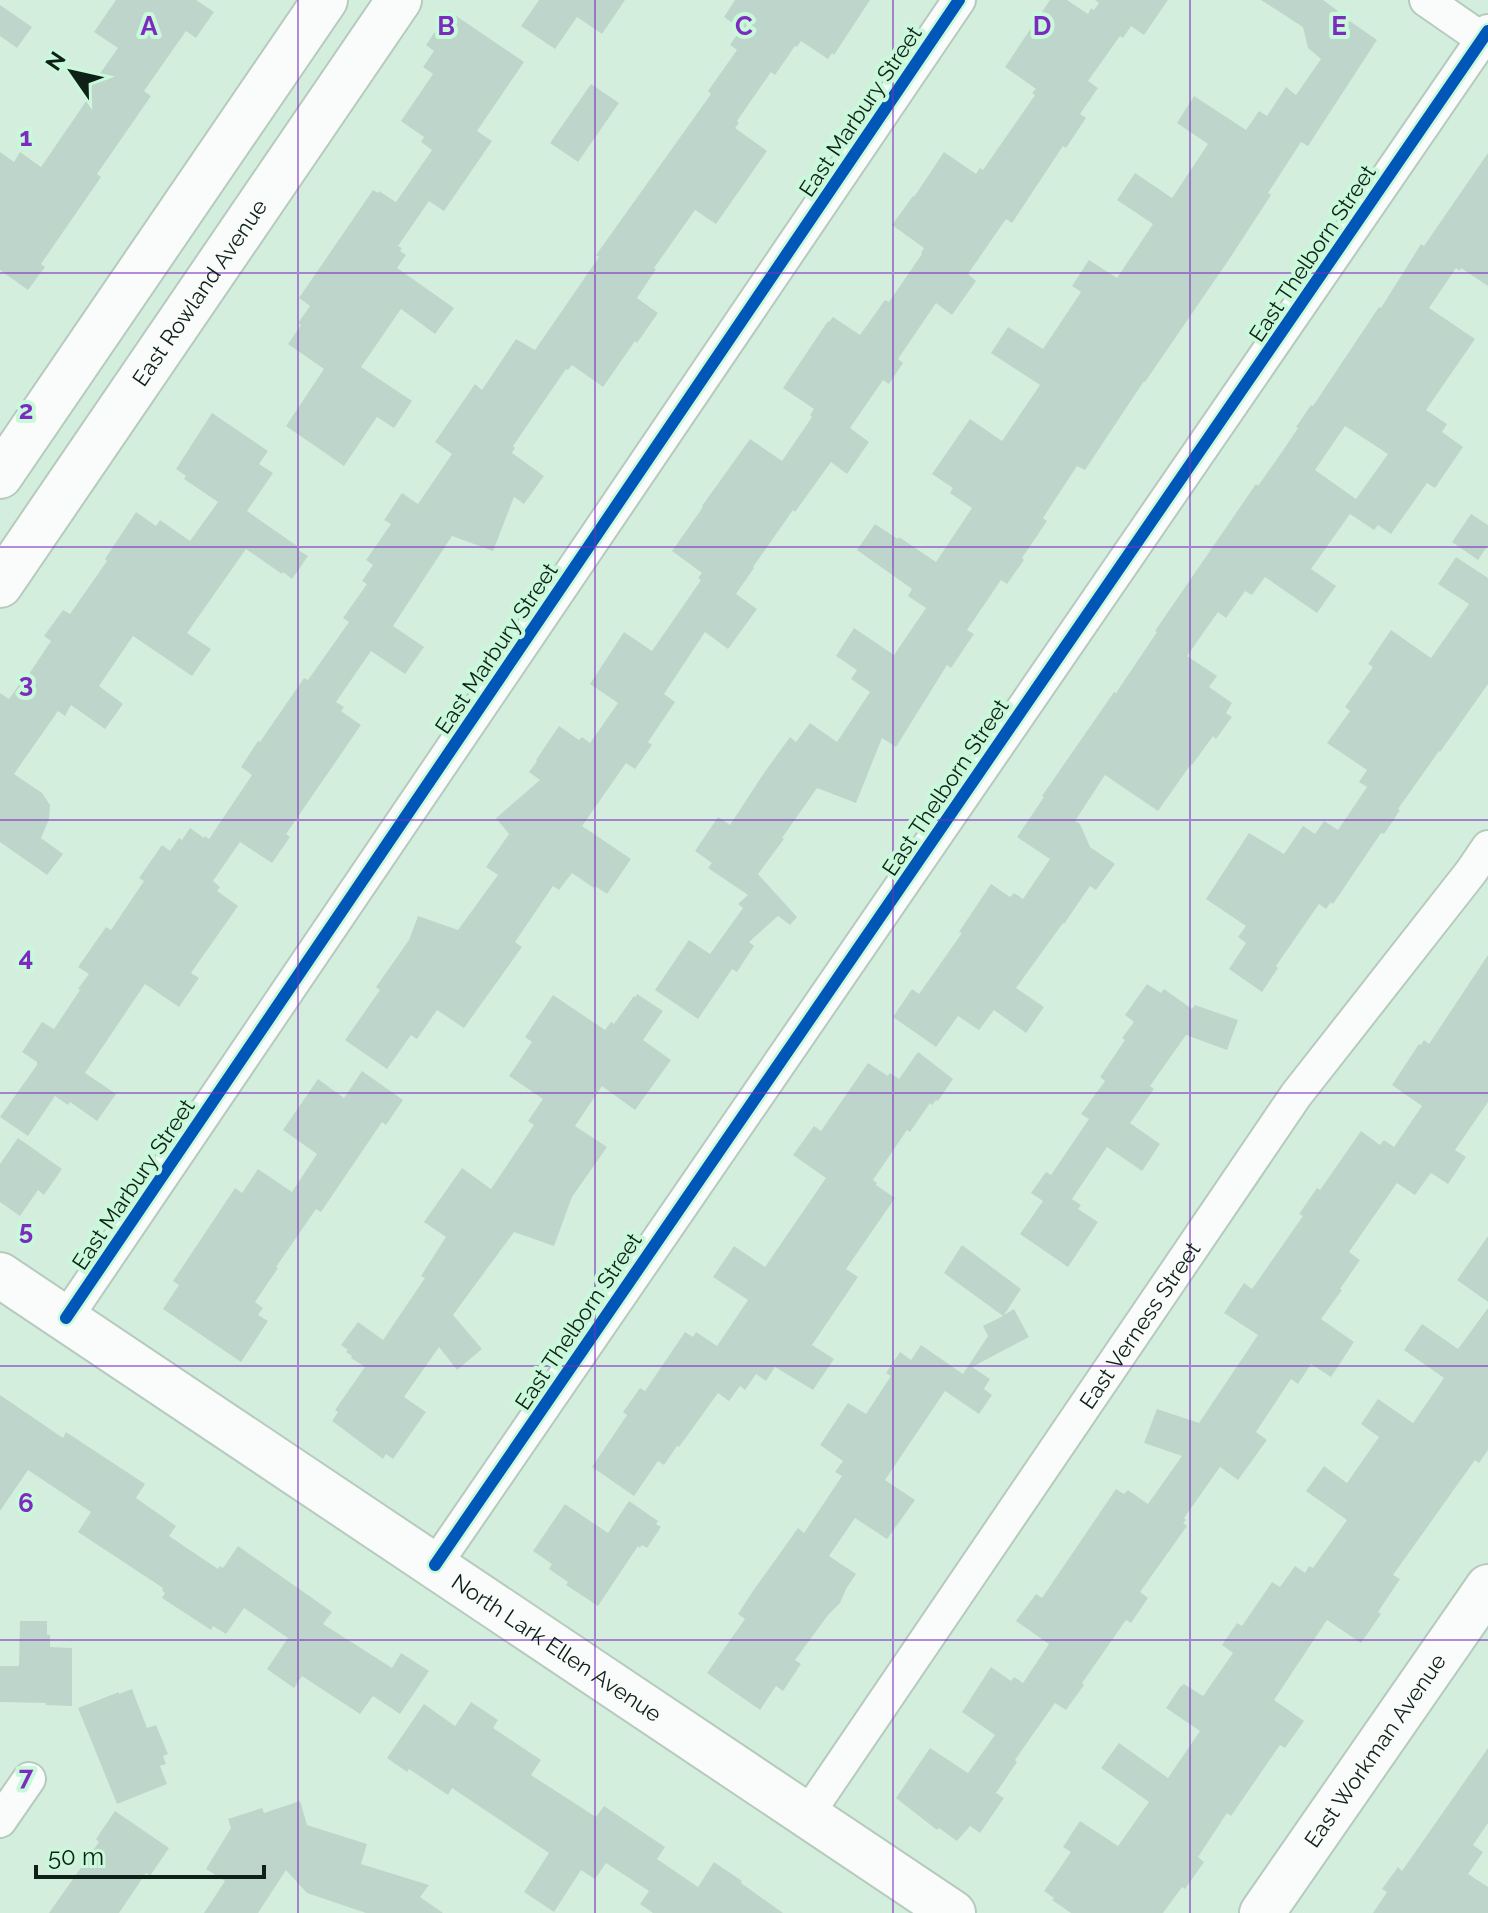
<svg xmlns="http://www.w3.org/2000/svg" width="1488" height="1913" viewBox="0 0 1488 1913" font-family="Raleway,sans-serif">
  <rect width="100%" height="100%" fill="#d4eede"/>
  <path fill="#bed5cb" fill-rule="evenodd" d="M116,0H196L214,12L196,38L186,31L144,91L151,96L97,174L101,177L41,264L45,267L28,290L0,270V152L14,162L20,152L41,167L91,94L87,92L118,48L94,32Z
    M539,0H625L602,34L577,17L555,49L521,26Z
    M735,0H870L834,55L832,53L828,59L801,41L797,47L795,46L775,75L771,72L737,121L739,123L735,128L767,151L716,224L695,210L654,268L656,269L637,298L658,313L637,343L635,341L603,387L572,365L568,370L566,369L513,446L515,448L512,453L544,476L524,504L514,497L493,551L452,536L393,626L424,647L405,674L371,651L336,702L344,707L341,711L361,725L286,834L290,837L272,863L240,842L213,881L220,887L217,891L238,906L191,973L199,978L179,1007L145,984L85,1073L116,1094L97,1121L70,1102L68,1105L55,1096L28,1136L0,1117L37,1065V1062L22,1052L42,1022L54,1029L80,990L78,989L89,974L78,967L106,927L111,930L144,881L139,878L162,845L170,851L179,838L182,840L190,828L204,838L205,836L209,839L252,775L241,767L258,741L260,742L304,678L308,680L349,622L343,618L367,584L362,581L373,565L366,560L391,524L384,520L402,493L418,504L452,454L435,442L475,384L482,390L516,339L535,350L599,257L596,255L711,94L708,91L737,50L730,45L741,29L724,17Z
    M1050,0H1067L1088,14L1091,8L1094,10L1099,3L1095,0H1168L1144,35L1131,26L1123,38L1120,36L1088,81L1098,88L1080,114L1086,118L1066,148L1063,146L1012,223L1006,219L968,274L976,281L952,315L936,303L898,359L903,363L889,384L883,380L850,428L869,442L847,474L831,462L795,512L793,510L753,567L754,568L736,594L757,609L728,649L705,632L664,694L675,702L648,742L652,745L635,769L626,763L582,826L631,859L607,894L595,886L594,888L572,873L559,890L553,886L515,942L522,947L464,1028L437,1010L417,1039L411,1035L387,1069L345,1040L380,990L376,987L409,940L418,916L458,930L498,875L486,867L509,834L496,818L540,780L529,772L537,761L536,760L559,726L579,740L582,737L590,743L618,703L590,684L624,632L652,651L701,580L698,578L702,573L672,551L703,507L702,506L750,439L782,461L812,417L810,415L814,409L783,388L828,321L829,322L833,317L860,335L885,300L889,302L922,254L921,253L924,248L892,225L913,196L914,197L944,152L976,174L980,168L983,170L1035,95L1032,93L1036,89L1005,67Z
    M1261,0H1323L1338,11L1337,12L1377,40L1308,146L1301,142L1268,193L1271,195L1230,258L1145,382L1144,381L1085,470L1077,466L1043,518L1047,521L1022,558L1024,560L1007,584L1001,580L967,630L974,634L951,668L947,665L896,747L882,738L856,803L817,788L782,838L784,839L758,874L797,917L790,925L778,916L749,942L754,946L737,972L732,969L698,1019L655,990L689,940L710,954L743,908L738,904L748,895L708,868L712,863L695,851L718,817L730,825L764,773L790,737L796,742L810,723L837,742L870,692L851,679L857,670L836,656L854,628L894,655L926,608L908,596L912,589L857,550L875,524L898,539L899,537L936,562L972,508L950,493L953,488L932,474L970,419L1002,441L1040,385L991,353L1008,327L1043,349L1081,292L1072,286L1089,260L1117,278L1153,224L1117,200L1135,173L1172,198L1208,144L1177,123L1194,96L1246,130L1259,111L1267,116L1286,87L1296,95L1321,59L1308,48L1303,27Z
    M0,5L32,27L17,48L0,36Z
    M449,11L524,62L477,131L492,141L444,211L429,201L398,246L402,248L400,251L406,255L397,268L454,308L435,334L401,309L361,367L412,401L394,428L377,417L344,466L286,426L324,369L288,344L301,325L298,323L310,306L299,298L373,190L378,193L379,191L396,202L432,150L421,142L424,137L401,121L433,74L423,67L434,51L426,45Z
    M591,84L619,103L578,162L550,143Z
    M1488,153V286L1461,268L1460,271L1456,268L1429,308L1475,339L1426,410L1447,424L1442,432L1463,447L1435,488L1427,483L1391,534L1378,525L1374,530L1350,514L1311,569L1336,586L1317,613L1265,577L1252,595L1245,591L1226,618L1218,612L1187,656L1217,676L1209,687L1232,703L1226,713L1232,717L1216,739L1213,736L1192,765L1191,764L1158,811L1105,775L1075,821L1080,824L1090,847L1115,864L1096,890L1090,886L1064,924L1063,923L1016,988L1044,1007L1026,1033L994,1010L979,1030L958,1016L936,1047L893,1017L912,989L919,994L962,933L959,932L991,884L1010,897L1014,893L1023,899L1050,859L1017,837L1044,797L1042,796L1114,692L1116,693L1157,632L1155,631L1170,609L1256,484L1258,486L1284,449L1298,428L1296,427L1311,405L1313,406L1379,307L1381,308L1421,244L1424,246ZM1345,426L1388,454L1356,499L1315,470Z
    M212,413L268,451L259,464L273,473L247,511L300,548L298,550L308,556L292,579L283,572L282,574L246,549L187,633L211,649L192,676L133,636L99,686L123,704L105,729L71,705L65,716L58,711L14,774L42,793L50,805L49,819L41,838L63,854L47,875L0,842V693L9,699L21,682L23,683L51,641L44,636L63,610L70,614L107,561L105,559L136,512L156,526L160,520L190,541L218,502L184,479L186,476L176,469Z
    M1471,514L1488,525V545L1478,560L1452,542Z
    M1456,557L1488,578V684L1440,752L1439,751L1398,809L1400,810L1384,834L1381,833L1333,904L1331,902L1326,909L1319,904L1276,966L1278,968L1262,992L1229,969L1246,943L1238,937L1246,926L1206,899L1249,833L1284,854L1303,826L1315,834L1324,821L1338,830L1367,787L1359,782L1367,770L1327,743L1350,711L1345,707L1373,667L1368,664L1391,630L1431,658L1469,604L1438,584Z
    M1488,955V1102L1455,1150L1466,1157L1448,1184L1431,1173L1415,1195L1397,1183L1349,1252L1360,1260L1340,1289L1342,1290L1321,1319L1354,1342L1331,1377L1311,1364L1298,1384L1291,1379L1256,1432L1267,1440L1238,1480L1220,1467L1184,1518L1186,1520L1183,1523L1187,1526L1140,1592L1148,1598L1131,1623L1126,1620L1082,1683L1084,1685L1066,1710L1055,1703L1015,1760L1017,1762L996,1793L1004,1798L980,1833L970,1826L957,1841L939,1828L937,1830L896,1798L930,1748L968,1773L995,1735L962,1712L991,1667L1011,1681L1014,1677L1023,1683L1049,1644L1016,1621L1036,1594L1042,1598L1116,1489L1124,1494L1128,1490L1148,1504L1182,1456L1144,1443L1157,1409L1199,1423L1258,1335L1224,1313L1244,1283L1252,1289L1303,1216L1299,1214L1317,1188L1320,1190L1361,1131L1380,1145L1384,1140L1394,1147L1422,1106L1392,1085L1419,1044L1421,1045L1424,1040L1429,1044Z
    M1147,984L1161,993L1164,989L1192,1009L1195,1005L1238,1020L1227,1050L1186,1035L1150,1086L1154,1089L1130,1123L1160,1144L1142,1171L1107,1147L1072,1199L1081,1205L1078,1209L1098,1222L1068,1267L1020,1234L1043,1201L1031,1193L1046,1172L1051,1175L1089,1119L1081,1114L1105,1081L1100,1077L1125,1040L1122,1038L1134,1022L1125,1015Z
    M637,994L663,1011L643,1040L671,1060L635,1110L602,1086L575,1126L607,1147L572,1197L554,1246L514,1232L453,1315L482,1349L457,1370L439,1347L404,1397L426,1412L393,1459L386,1454L383,1459L332,1421L338,1412L335,1410L365,1367L351,1358L352,1356L346,1352L348,1350L341,1345L358,1322L383,1340L425,1278L421,1276L446,1237L424,1222L462,1168L491,1189L534,1125L528,1121L543,1099L509,1076L532,1042L525,1037L553,995L605,1030L611,1022L614,1024L634,996L636,997Z
    M918,1052L953,1079L938,1101L936,1100L932,1105L930,1103L910,1132L907,1130L873,1180L877,1183L876,1185L895,1198L846,1269L858,1277L812,1345L834,1359L813,1390L775,1367L766,1381L756,1374L745,1390L740,1386L729,1401L718,1393L679,1447L677,1446L664,1465L658,1461L634,1496L592,1467L627,1415L623,1412L640,1388L645,1391L685,1332L693,1337L696,1332L717,1346L748,1300L713,1277L734,1246L765,1267L826,1178L793,1155L814,1126L821,1131L868,1063L888,1076L890,1073L899,1079Z
    M362,1071L403,1100L386,1125L382,1122L321,1212L316,1209L276,1267L278,1268L255,1302L263,1308L258,1315L268,1321L241,1362L163,1309L179,1285L173,1281L235,1188L242,1193L258,1169L292,1192L317,1154L283,1130L318,1079L344,1098Z
    M18,1138L62,1169L44,1195L38,1190L20,1216L0,1202V1164Z
    M1488,1236V1302L1457,1280Z
    M962,1245L1021,1289L1004,1315L1014,1309L1029,1337L972,1367L990,1379L984,1389L992,1395L979,1414L945,1391L885,1480L915,1500L887,1539L855,1518L829,1556L856,1574L846,1589L840,1603L828,1615L795,1660L801,1664L783,1691L776,1686L760,1710L707,1673L745,1619L738,1614L753,1591L798,1528L804,1533L842,1476L835,1472L843,1461L820,1445L848,1403L866,1414L891,1376L886,1373L900,1352L911,1360L921,1345L963,1374L988,1336L983,1326L1003,1316L944,1273Z
    M1488,1308V1450L1479,1463L1475,1460L1393,1575L1400,1579L1378,1612L1381,1614L1361,1643L1327,1620L1274,1700L1304,1721L1285,1748L1280,1745L1231,1816L1227,1813L1198,1857L1204,1862L1185,1889L1182,1887L1163,1913H1071L1052,1900L1054,1898L1044,1891L1071,1852L1063,1847L1080,1821L1118,1846L1149,1802L1101,1768L1119,1743L1168,1778L1200,1731L1166,1708L1180,1687L1184,1684L1203,1696L1233,1653L1222,1645L1237,1623L1242,1626L1272,1582L1280,1587L1295,1566L1305,1573L1309,1566L1313,1568L1347,1520L1306,1491L1324,1466L1347,1483L1379,1437L1361,1424L1378,1399L1413,1423L1444,1378L1404,1350L1422,1324L1458,1349Z
    M0,1395L63,1438L66,1432L145,1484L136,1498L176,1526L169,1536L218,1569L220,1566L223,1568L238,1546L332,1612L323,1624L392,1668L401,1653L429,1671L400,1714L373,1696L360,1714L302,1676L294,1688L267,1669L288,1638L244,1608L226,1634L213,1626L211,1630L162,1598L165,1593L162,1590L163,1588L78,1532L91,1512L28,1470L0,1511Z
    M629,1501L658,1521L656,1524L661,1527L647,1548L642,1545L640,1548L638,1546L598,1606L566,1585L568,1582L549,1569L552,1564L533,1551L565,1504L608,1533Z
    M20,1621H47V1635H50V1647L72,1648V1706L46,1705V1703L0,1702V1666H19Z
    M132,1689L147,1728L156,1725L168,1754L163,1756L166,1764L160,1766L167,1784L117,1804L78,1708L119,1692V1694Z
    M471,1702L498,1720L493,1728L541,1760L531,1775L596,1817L604,1806L665,1847L657,1859L698,1887L714,1862L742,1881L741,1883L783,1913H653L640,1904L649,1891L606,1863L595,1879L581,1870L554,1912L524,1892L549,1853L452,1788L448,1795L409,1769L407,1772L387,1758L424,1704L455,1726Z
    M1488,1748V1823L1473,1845L1483,1852L1468,1874L1488,1887V1913H1373L1387,1892L1382,1889L1398,1867L1402,1871Z
    M300,1801L307,1825L367,1844L361,1864L429,1885L420,1897L443,1913H366L307,1893L286,1870L258,1913H204L225,1881L206,1869L231,1828L228,1819L262,1808L264,1813Z
    M115,1811L169,1848L150,1876L146,1873L119,1913H49L99,1842L96,1839Z"/>
  <g fill="none" stroke-linecap="round" stroke-linejoin="round">
    <g stroke="#b6cabe" stroke-width="36">
      <g id="street">
        <path d="M1426,0L1488,43"/>
        <path d="M66,1318L959,0"/>
        <path d="M435,1565L1488,31"/>
        <path id="s1" d="M807,1815L1296,1095L1471,872L1488,847"/>
        <path d="M0,1821L29,1779"/>
      </g>
    </g>
    <g stroke="#b6cabe" stroke-width="48">
      <g id="secondary">
        <path d="M0,476L325,0"/>
        <path id="s2" d="M0,585L399,0"/>
        <path id="s3" d="M0,1275L953,1913"/>
        <path id="s4" d="M1262,1913L1488,1587"/>
      </g>
    </g>
    <use href="#street" stroke="#f9fcfa" stroke-width="32"/>
    <use href="#secondary" stroke="#f9fcfa" stroke-width="44"/>
    <g stroke="#caf8db" stroke-width="17">
      <path id="cycleway" d="M66,1318L959,0
        M435,1565L1488,31"/>
    </g>
    <use href="#cycleway" stroke="#0057b8" stroke-width="12"/>
  </g>
  <path fill="none" stroke="#7b2cbf" stroke-width="2" stroke-opacity="0.55" d="M298,0V1913M595,0V1913M893,0V1913M1190,0V1913M0,273H1488M0,547H1488M0,820H1488M0,1093H1488M0,1366H1488M0,1640H1488"/>
  <g text-anchor="middle" dominant-baseline="central" stroke-width="8" stroke-linejoin="round" paint-order="stroke">
    <g font-size="22" fill="#0f2016" stroke="#caf8db">
      <text transform="translate(860 111) rotate(-56)">East Marbury Street</text>
      <text transform="translate(1312 253) rotate(-56)">East Thelborn Street</text>
      <text stroke="none"><textPath href="#s2" startOffset="354">East Rowland Avenue</textPath></text>
      <text transform="translate(496 648) rotate(-56)">East Marbury Street</text>
      <text transform="translate(945 787) rotate(-56)">East Thelborn Street</text>
      <text transform="translate(133 1184) rotate(-56)">East Marbury Street</text>
      <text transform="translate(578 1321) rotate(-56)">East Thelborn Street</text>
      <text stroke="none"><textPath href="#s1" startOffset="592">East Verness Street</textPath></text>
      <text stroke="none"><textPath href="#s3" startOffset="670">North Lark Ellen Avenue</textPath></text>
      <text stroke="none"><textPath href="#s4" startOffset="198">East Workman Avenue</textPath></text>
    </g>
  </g>
  <g font-size="26" text-anchor="middle" font-weight="bold" fill="#7b2cbf" stroke="#caf8db" stroke-width="8" stroke-linejoin="round" paint-order="stroke">
    <text x="149" y="35">A</text>
    <text x="446" y="35">B</text>
    <text x="744" y="35">C</text>
    <text x="1042" y="35">D</text>
    <text x="1339" y="35">E</text>
    <text x="26" y="146">1</text>
    <text x="26" y="419">2</text>
    <text x="26" y="692">3</text>
    <text x="26" y="966">4</text>
    <text x="26" y="1239">5</text>
    <text x="26" y="1512">6</text>
    <text x="26" y="1785">7</text>
  </g>
  <g transform="translate(72 72) rotate(304)" stroke="#caf8db" stroke-width="6" paint-order="stroke">
  <path d="M0-6L14 30L0 20L-14 30Z" fill="#0f2016"/>
  <text y="-12" font-size="22" font-weight="bold" text-anchor="middle" fill="#0f2016">N</text>
  </g>
  <path d="M36 1865v12h228v-12" fill="none" stroke="#0f2016" stroke-width="4"/>
  <text x="48" y="1865" font-size="24" fill="#0f2016" stroke="#caf8db" stroke-width="6" paint-order="stroke">50 m</text>
</svg>
